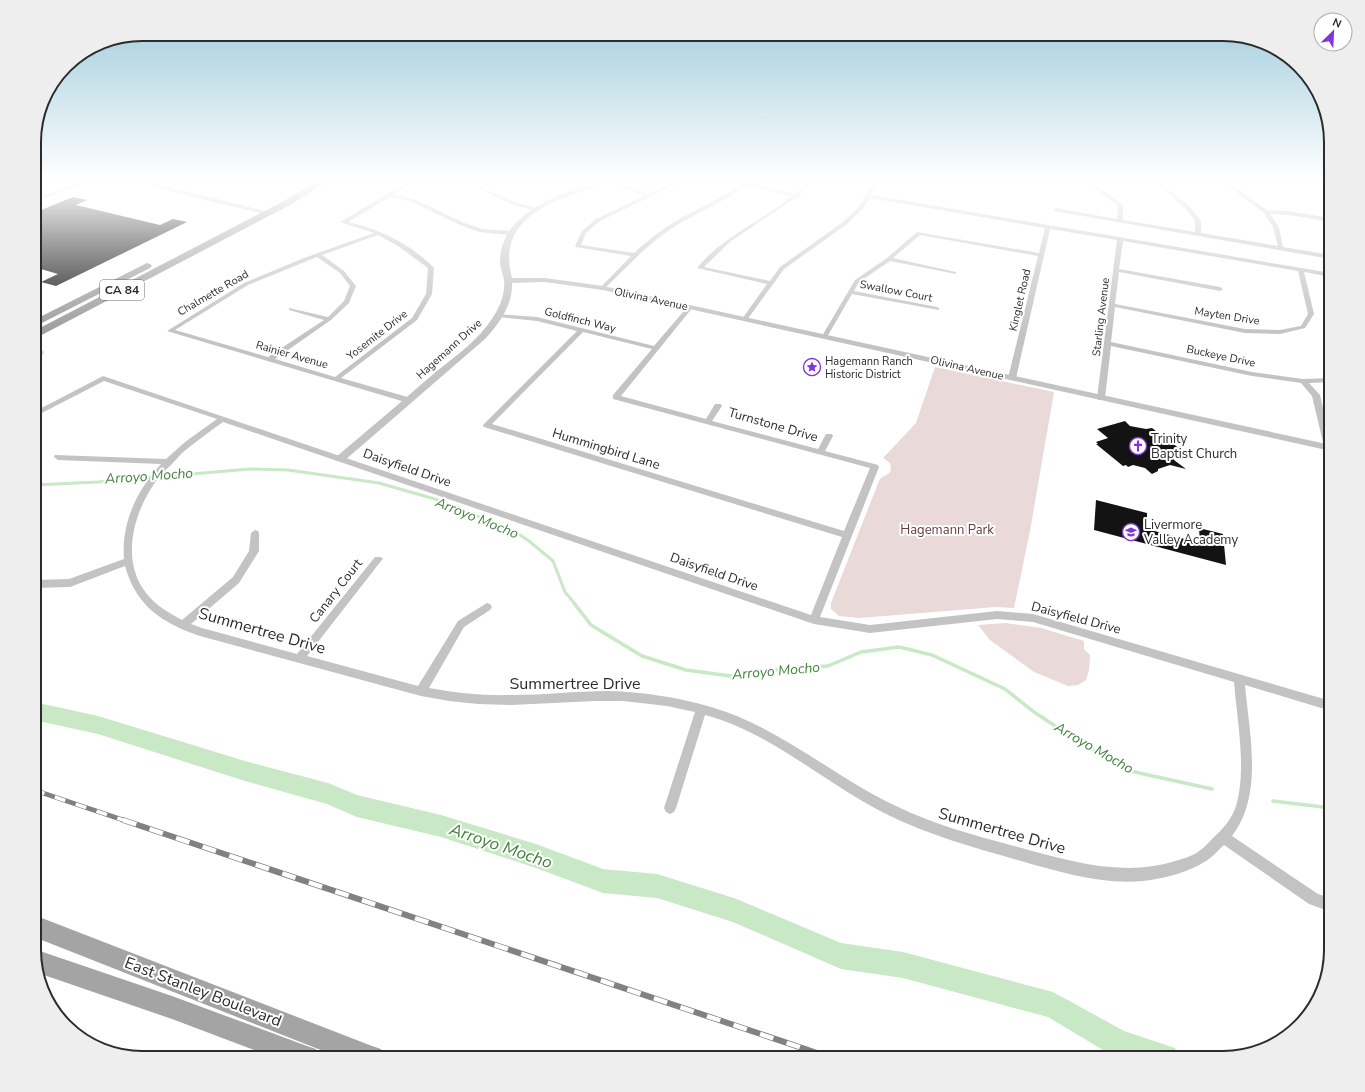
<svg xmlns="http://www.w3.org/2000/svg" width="1365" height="1092" viewBox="0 0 1365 1092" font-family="'Nunito Sans',sans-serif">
  <rect width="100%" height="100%" fill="#fff"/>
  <path fill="#e9d9d9" d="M935,367L1054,392L1030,531L1014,608L996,607L859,618L839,616L831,609V603L879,481C882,475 889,476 891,470L890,463L883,458L916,423Z
    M1005,623L1041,628L1084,641V649L1090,655L1089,670L1086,680L1078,685L1068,686L1034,672L990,640L978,625Z"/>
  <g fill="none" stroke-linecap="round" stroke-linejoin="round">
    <path stroke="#c9e8c6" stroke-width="3" d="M34,485L98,482L250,469L288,470L379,483L435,499L514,531L529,541L553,561L565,592L575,604"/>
    <path stroke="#c9e8c6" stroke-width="3.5" d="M574,603L591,625L642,656L686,670L731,676L790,668L828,666L861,652L899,647L932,655L1005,689L1034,712L1081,743L1130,771L1212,789
      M1273,801L1331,808"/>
    <path fill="#c9e8c6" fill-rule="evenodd" d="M34,345L39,346L44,352L39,362L34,363Z
      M34,702L98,716L245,761L328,783L357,795L441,815L536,844L603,869L657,874L734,898L841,943L903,952L1053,992L1124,1031L1175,1048L1179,1058H1122L1108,1053L1048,1017L903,978L841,969L733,922L657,898L603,893L536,868L441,837L357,817L327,804L245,781L98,734L34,720Z"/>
  </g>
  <path fill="#131313" d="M73,197L87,200L76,205L160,225L173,219L187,222L56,286L41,282L58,274L34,267V213Z
    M1125,421L1130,426L1146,429L1152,428L1180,449L1174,451V460L1186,469L1170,465L1158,469V471L1152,474L1145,468L1133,465L1128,467L1126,465L1123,466L1096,444H1098L1096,442L1108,438L1097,429Z
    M1096,500L1147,513V529L1200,543L1199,528L1223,534L1226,565L1094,530Z"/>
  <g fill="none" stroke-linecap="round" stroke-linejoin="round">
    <path fill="#c3c3c3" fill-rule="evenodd" d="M81,182H89L34,202V199Z
      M408,182H414L394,195L414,199L462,222L482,229L510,231L513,233L510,235L479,232L458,224L410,201L390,197L348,222C379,229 411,244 434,268L432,294L417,320L341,378L411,398V402H405L167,331L244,283L304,258L374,233L340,222ZM378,235L398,246L428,268L426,294L412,318L335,377L275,359L331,320L349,303L356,286L344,271L322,255ZM317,257L340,273L350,286L344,301L328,317L289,308V310L324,320L268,357L175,330L248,285Z
      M492,182H500L484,188L517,203L540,209L537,211L513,205L478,188Z
      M611,182H618L648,194L674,182H681L600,221L586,233L581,245L634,253C647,241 660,231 676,221C697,209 720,199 740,185L733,182H743L795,194L807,182H812L800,195V197H797L731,241L704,267L770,281L780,267L843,222L858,208L874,182H879L871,195L1331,273V277L1304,272L1314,314L1305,328L1280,334L1245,333L1115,307L1111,342L1252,372L1303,379L1331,378V382L1309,383L1320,395L1331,442V462L1327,459L1312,396L1301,383L1252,376L1111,346L1105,398L1101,400H1098L1097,398L1117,240L1050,229L1016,378L1012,380L1008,378L1038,256L920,235L893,258L956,272V274L890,261L859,282L854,291L937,307L939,308V310L852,294L827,337H823L822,336L855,280L887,258L917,232L1039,253L1045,228L870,198L862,210L847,224L784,269L747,320L745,321L742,319L767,284L697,268C723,236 761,222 792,196L745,186L727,198L680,223L662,235L644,250L603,290L600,288L601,287L631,256L576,247L575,246L582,231L596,219L644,196ZM1123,241L1298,271L1308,314L1301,326L1280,330L1245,329L1115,304L1119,272L1220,291L1223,289L1220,287L1119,269Z
      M1068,182H1093L1123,205V220L1195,232V221L1187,210L1155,182H1160L1191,208L1201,221V233L1278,246L1273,227L1264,213L1223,182H1229L1267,210L1288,211L1331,218V222L1288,215L1270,214L1279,227L1283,247L1331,255V259L1054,211L1053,210L1056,208L1117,219L1118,206L1089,184Z
      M688,306L693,307L621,396L706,419L715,404H721L722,406L712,421L818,449L826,434H832L833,436L825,451L878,465L879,467L820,617L870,625L997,611L1033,614L1331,701V711L1245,685C1249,733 1264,794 1232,836L1318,894L1331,898V912L1309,904L1224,845C1218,850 1213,857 1206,861C1189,872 1163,879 1143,881C1102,885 1060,872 1021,861C975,848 928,835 884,813C823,782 772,733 705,715L676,808L674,812L670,814L666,812L664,808L695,712L667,706L623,701H595L511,705L478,704L449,701L421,696L200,636C162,623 136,606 125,566L70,587L34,588V580L69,579L124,559C121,523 137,490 161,464L58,460L54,457L55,455L166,459L185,442L217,419L104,381L34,417V412L103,376L811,615L842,537L484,427L483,425L577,331L537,321L499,317L496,315L497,314L537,317L654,346ZM583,332L652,349L613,395V399L870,468L844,531L492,424ZM223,422L814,624L870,633L997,619L1033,622L1234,682C1237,720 1247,769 1236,806C1232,819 1222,830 1213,838C1208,843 1204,848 1198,852C1192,856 1183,859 1175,861C1121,878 1066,860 1014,846C973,835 933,824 896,806C832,776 780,727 711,707C678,697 642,692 608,691C576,691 545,695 513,695C484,696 457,693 429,688L464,627L490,610L492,607L490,604L487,603L458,621L418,686L307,656L381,561L383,559L381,557H375L297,654L202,628L191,624L239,583L259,551V533L258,531L255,530L251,533L249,551L233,577L182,620C169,613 155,605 146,593C119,558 135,508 159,477C163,472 168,468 172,464C175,461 178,457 182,453C195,442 209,432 223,422Z"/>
    <path fill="#c3c3c3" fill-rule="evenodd" d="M138,182H151L273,213L269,215L184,195Z
      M592,182H602C594,188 583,191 573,194C532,210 499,229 512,278H545L603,286L1331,445V451L603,290L545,282L512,283C513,305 499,324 485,339L344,461H336L335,459L336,457C368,430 400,403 431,376C450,360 471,346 486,327C496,314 506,298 504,280C503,274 500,268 500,262C500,214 555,197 592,182Z"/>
    <path fill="#a4a4a4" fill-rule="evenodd" d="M34,915L372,1046L381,1049L384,1058H341L34,937Z
      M34,949L172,996L307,1046L316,1049L319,1058H275L172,1019L38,973L34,957Z"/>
    <path fill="#9c9c9c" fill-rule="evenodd" d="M316,182H327L290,205L34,339V331L284,201Z
      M147,263L150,264L152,266L150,268L34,327V320Z"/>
    <g stroke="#818181" stroke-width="5">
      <path id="rail-far1" d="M34,790L126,821"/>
    </g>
    <g stroke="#818181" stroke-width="6">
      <path id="rail" d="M123,820L832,1058"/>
    </g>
    <use href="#rail-far1" stroke="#fff" stroke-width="3.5" stroke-dasharray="11" stroke-linecap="butt"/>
    <use href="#rail" stroke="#fff" stroke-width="4.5" stroke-dasharray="14" stroke-linecap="butt"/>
  </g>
  <linearGradient id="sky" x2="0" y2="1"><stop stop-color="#9bc9da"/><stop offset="0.54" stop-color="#fff"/><stop offset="1" stop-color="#fff" stop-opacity="0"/></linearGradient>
  <rect width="1365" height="335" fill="url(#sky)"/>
  <defs>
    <g id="sight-ring" transform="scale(0.9)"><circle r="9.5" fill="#fff" stroke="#8135db" stroke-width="1.5"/><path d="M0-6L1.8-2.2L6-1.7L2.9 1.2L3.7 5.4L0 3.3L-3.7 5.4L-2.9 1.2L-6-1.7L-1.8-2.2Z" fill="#8135db"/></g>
    <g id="church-ring" transform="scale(0.9)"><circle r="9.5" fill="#fff" stroke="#8135db" stroke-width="1.5"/><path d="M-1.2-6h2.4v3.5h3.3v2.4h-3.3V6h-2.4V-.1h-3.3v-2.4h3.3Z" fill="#8135db"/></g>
    <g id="school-ring" transform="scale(0.9)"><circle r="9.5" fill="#fff" stroke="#8135db" stroke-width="1.5"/><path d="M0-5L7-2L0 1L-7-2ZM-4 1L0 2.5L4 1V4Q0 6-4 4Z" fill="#8135db"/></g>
  </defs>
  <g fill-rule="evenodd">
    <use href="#sight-ring" x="812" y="367"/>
    <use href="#church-ring" x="1138" y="446"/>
    <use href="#school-ring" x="1131" y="532"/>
  </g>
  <g text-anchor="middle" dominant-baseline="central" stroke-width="4" stroke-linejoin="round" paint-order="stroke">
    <g font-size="11" fill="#2c2c2c" stroke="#fff">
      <text transform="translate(896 291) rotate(11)">Swallow Court</text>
      <text transform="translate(213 293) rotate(-30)">Chalmette Road</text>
      <text transform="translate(651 299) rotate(12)">Olivina Avenue</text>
      <text transform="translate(1020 300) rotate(-77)">Kinglet Road</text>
      <text transform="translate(1227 316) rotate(9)">Mayten Drive</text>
      <text transform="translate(1101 317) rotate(-83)">Starling Avenue</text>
      <text transform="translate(580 320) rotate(14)">Goldfinch Way</text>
      <text transform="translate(377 335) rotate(-38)">Yosemite Drive</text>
      <text transform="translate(449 349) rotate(-42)">Hagemann Drive</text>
      <text transform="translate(292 355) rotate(16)">Rainier Avenue</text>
      <text transform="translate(1221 356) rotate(12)">Buckeye Drive</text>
      <text transform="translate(967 368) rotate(13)">Olivina Avenue</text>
    </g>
    <g font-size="11" fill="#2c2c2c" stroke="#fff" text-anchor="start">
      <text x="825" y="361">Hagemann Ranch<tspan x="825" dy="13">Historic District</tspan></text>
    </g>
    <rect fill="#fff" stroke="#6b6b6b" stroke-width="1" x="100" y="280" width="44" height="20" rx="3"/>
    <g font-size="12" font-weight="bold" fill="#2c2c2c">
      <text x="122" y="290">CA 84</text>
    </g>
    <g font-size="13" fill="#2c2c2c" stroke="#fff">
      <text transform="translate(773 425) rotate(16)">Turnstone Drive</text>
      <text transform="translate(606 449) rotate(17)">Hummingbird Lane</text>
      <text transform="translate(407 468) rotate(19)">Daisyfield Drive</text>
      <text transform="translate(714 572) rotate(19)">Daisyfield Drive</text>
      <text transform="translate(336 591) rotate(-52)">Canary Court</text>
      <text transform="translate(1076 618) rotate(15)">Daisyfield Drive</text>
    </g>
    <g font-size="13" fill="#2c2c2c" stroke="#fff" text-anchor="start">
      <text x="1151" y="439">Trinity<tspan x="1151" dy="15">Baptist Church</tspan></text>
      <text x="1144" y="525">Livermore<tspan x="1144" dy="15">Valley Academy</tspan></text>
    </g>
    <g font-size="13" fill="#643e3c" stroke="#fff">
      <text x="947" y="530">Hagemann Park</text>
    </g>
    <g font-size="14" font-style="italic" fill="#42823d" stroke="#fff">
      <text transform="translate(149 476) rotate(-4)">Arroyo Mocho</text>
      <text transform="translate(477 518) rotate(22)">Arroyo Mocho</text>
      <text transform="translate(776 671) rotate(-5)">Arroyo Mocho</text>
      <text transform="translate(1094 748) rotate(30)">Arroyo Mocho</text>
    </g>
    <g font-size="16" fill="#2c2c2c" stroke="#fff">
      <text transform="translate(262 631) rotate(16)">Summertree Drive</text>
      <text x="575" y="684">Summertree Drive</text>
      <text transform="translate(1002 831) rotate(16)">Summertree Drive</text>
      <text transform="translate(203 992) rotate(21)">East Stanley Boulevard</text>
    </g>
    <g font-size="17" font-style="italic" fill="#42823d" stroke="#fff">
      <text transform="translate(501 846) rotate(19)">Arroyo Mocho</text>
    </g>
  </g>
  <path d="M0 0H1365V1092H0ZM142 41H1223A101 101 0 0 1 1324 142V950A101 101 0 0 1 1223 1051H142A101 101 0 0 1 41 950V142A101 101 0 0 1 142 41Z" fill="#eee" fill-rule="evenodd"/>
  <path fill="none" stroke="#2c2c2c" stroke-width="2" d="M142 41H1223A101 101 0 0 1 1324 142V950A101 101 0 0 1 1223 1051H142A101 101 0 0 1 41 950V142A101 101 0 0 1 142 41Z"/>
  <g transform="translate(1333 32) rotate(24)"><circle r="19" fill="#ffffff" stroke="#ababab"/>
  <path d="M0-3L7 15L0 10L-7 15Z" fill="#8135db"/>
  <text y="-6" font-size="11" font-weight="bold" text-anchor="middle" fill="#2c2c2c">N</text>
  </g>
</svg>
